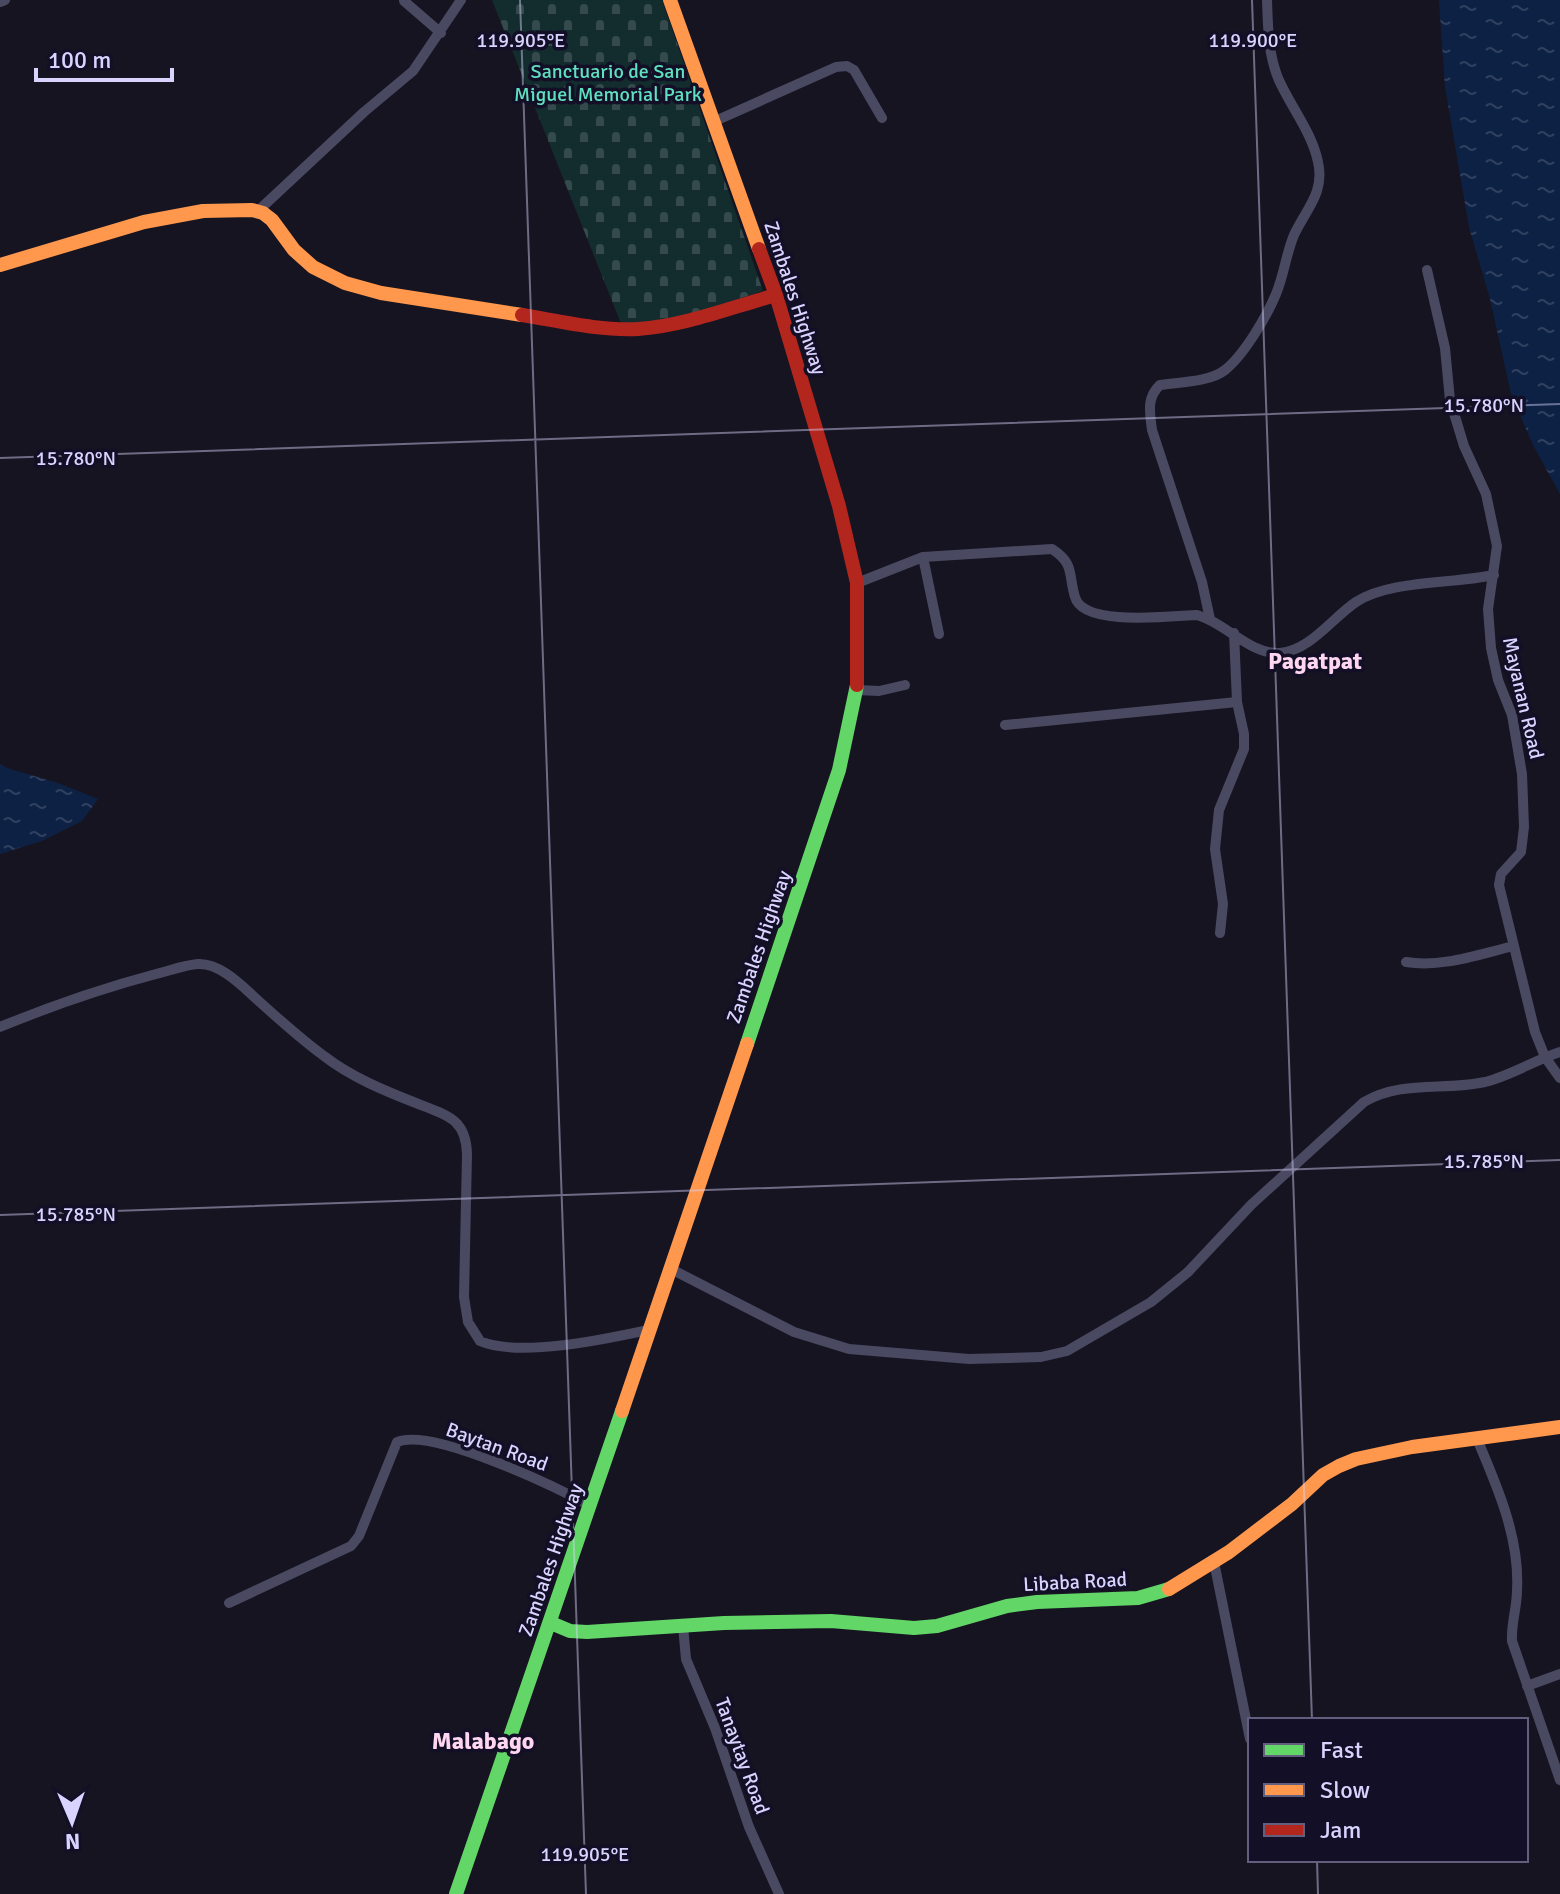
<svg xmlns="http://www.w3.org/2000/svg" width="1560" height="1894" viewBox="0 0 1560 1894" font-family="Signika,sans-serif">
  <defs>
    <pattern id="cemetery-stones" width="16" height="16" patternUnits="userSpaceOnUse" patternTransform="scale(2)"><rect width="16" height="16" fill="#132c2d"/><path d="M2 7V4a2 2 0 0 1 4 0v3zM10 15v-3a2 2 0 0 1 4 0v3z" fill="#354a4c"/></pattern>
    <pattern id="water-ripples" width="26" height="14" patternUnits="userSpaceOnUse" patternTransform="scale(2)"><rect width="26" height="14" fill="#0d2144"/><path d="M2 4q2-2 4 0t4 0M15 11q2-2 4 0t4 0" fill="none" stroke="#304060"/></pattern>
  </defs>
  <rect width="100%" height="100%" fill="#161421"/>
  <path fill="url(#cemetery-stones)" d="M492,0H662L763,291L682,317L622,326Z"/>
  <path fill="url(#water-ripples)" d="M1439,0H1560V494L1533,445L1511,394L1490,299L1469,227L1445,87Z
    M0,764L7,768L58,783L98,799L82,821L42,841L0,854Z"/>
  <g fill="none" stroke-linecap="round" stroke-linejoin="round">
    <path stroke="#4a4962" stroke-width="10" d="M404,1L441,33
      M0,2L5,0
      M713,122L836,67L847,66L854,70L882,118
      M259,210L364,112L413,71L461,0
      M1427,270L1445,348L1450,400L1464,446L1486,494L1497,546L1488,609L1491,648L1498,680L1512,715L1522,774L1524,827L1521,852L1501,874L1499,885L1535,1032L1545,1057L1560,1078
      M923,557L939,634
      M857,583L923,557L1052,549C1075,564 1068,574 1075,597C1083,627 1171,616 1197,615C1226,623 1250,655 1280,653C1311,650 1332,618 1356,602C1389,580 1453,584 1494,575
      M1210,619L1202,582L1152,430C1150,413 1146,398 1160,385C1179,382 1210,382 1225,370C1244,355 1267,316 1276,294C1284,275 1286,254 1294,235C1306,209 1325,193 1318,162C1312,132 1290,106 1278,78C1268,53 1268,27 1267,0
      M857,690L879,691L905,685
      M1005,725L1237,702
      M1220,933L1223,904L1215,849L1219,810L1244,749V734L1237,702L1234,633
      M1406,962C1442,968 1479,954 1514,946
      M0,1027C51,1006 103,988 156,974C169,971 184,965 198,964C217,963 236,980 250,993C274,1015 298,1037 324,1056C351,1077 385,1091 416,1103C446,1115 466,1118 467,1154L464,1297L468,1322L480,1341C519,1358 606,1339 648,1330
      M671,1269L794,1332L849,1349L969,1359L1041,1357L1067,1351L1151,1302L1188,1272L1251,1205L1364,1102C1402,1080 1443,1091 1485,1082C1510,1076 1535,1060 1560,1052
      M1477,1439C1497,1486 1520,1538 1517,1590C1517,1608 1511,1623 1512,1641L1560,1780
      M1214,1562L1250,1739
      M229,1603L351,1546L359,1536L397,1442C432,1427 556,1487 591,1506
      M683,1626L686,1659L715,1728L749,1827L779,1894
      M1527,1686L1560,1674"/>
    <path stroke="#63d668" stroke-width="14" d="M747,1044L839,770L857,685
      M551,1623L570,1631L587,1632L724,1623L831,1621L914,1628L937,1626L1007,1606L1037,1602L1138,1598L1169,1589
      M456,1894L622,1411"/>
    <path stroke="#ff974d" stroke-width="14" d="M670,0L759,249
      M0,265L144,222L203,211L252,210L263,213L272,220L294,250L313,267L345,283L381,293L522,315
      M622,1411L747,1044
      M1169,1589L1229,1552L1292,1504L1323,1475L1339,1466L1356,1459L1412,1447L1560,1427"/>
    <path stroke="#b3261e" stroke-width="14" d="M759,249L776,295L839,506L857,583V685
      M522,315C559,321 600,331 638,329C684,326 732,307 776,295"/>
  </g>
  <path fill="none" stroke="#d9d4ff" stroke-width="2" stroke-opacity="0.45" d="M520,0L586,1894M1252,0L1312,1720M0,458L1560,404M0,1215L1560,1160M1317,1860L1318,1894"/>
  <g text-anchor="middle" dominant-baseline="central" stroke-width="7" stroke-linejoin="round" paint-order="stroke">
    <g font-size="20" fill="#5fe0c0" stroke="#130f26">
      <text x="608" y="71">Sanctuario de San<tspan x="608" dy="23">Miguel Memorial Park</tspan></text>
    </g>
    <g font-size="20" fill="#d9d4ff" stroke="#130f26">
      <text transform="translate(795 298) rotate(72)">Zambales Highway</text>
      <text transform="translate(1523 698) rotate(77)">Mayanan Road</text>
      <text transform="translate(759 947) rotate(-71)">Zambales Highway</text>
      <text transform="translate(497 1447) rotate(20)">Baytan Road</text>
      <text transform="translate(551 1560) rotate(-71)">Zambales Highway</text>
      <text transform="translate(1075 1582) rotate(-3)">Libaba Road</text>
      <text transform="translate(742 1756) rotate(70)">Tanaytay Road</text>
    </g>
    <g font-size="24" font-weight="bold" fill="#ffd6f0" stroke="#130f26">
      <text x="1315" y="661">Pagatpat</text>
      <text x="483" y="1741">Malabago</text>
    </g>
  </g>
  <g font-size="20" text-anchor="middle" fill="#d9d4ff" stroke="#130f26" stroke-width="7" stroke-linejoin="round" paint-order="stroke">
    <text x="521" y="47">119.905°E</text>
    <text x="1253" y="47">119.900°E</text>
    <text x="1484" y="412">15.780°N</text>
    <text x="76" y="465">15.780°N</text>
    <text x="1484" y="1168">15.785°N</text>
    <text x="76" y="1221">15.785°N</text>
    <text x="585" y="1861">119.905°E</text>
  </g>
  <rect x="1248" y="1718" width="280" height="144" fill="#130f26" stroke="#625e7d" stroke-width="2"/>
  <rect x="1264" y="1744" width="40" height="12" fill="#63d668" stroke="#625e7d" stroke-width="2"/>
  <text x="1320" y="1758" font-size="24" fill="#d9d4ff">Fast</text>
  <rect x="1264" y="1784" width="40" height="12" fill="#ff974d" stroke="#625e7d" stroke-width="2"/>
  <text x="1320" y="1798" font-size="24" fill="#d9d4ff">Slow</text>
  <rect x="1264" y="1824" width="40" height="12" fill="#b3261e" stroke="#625e7d" stroke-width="2"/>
  <text x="1320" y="1838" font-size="24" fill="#d9d4ff">Jam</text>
  <g transform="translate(72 1822) rotate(178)" stroke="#130f26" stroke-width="6" paint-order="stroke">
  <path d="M0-6L14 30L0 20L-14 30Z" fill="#d9d4ff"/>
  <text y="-12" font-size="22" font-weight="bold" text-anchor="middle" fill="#d9d4ff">N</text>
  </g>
  <path d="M36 68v12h136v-12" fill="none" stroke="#d9d4ff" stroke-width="4"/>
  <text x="48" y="68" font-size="24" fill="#d9d4ff" stroke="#130f26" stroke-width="6" paint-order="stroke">100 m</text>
</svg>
